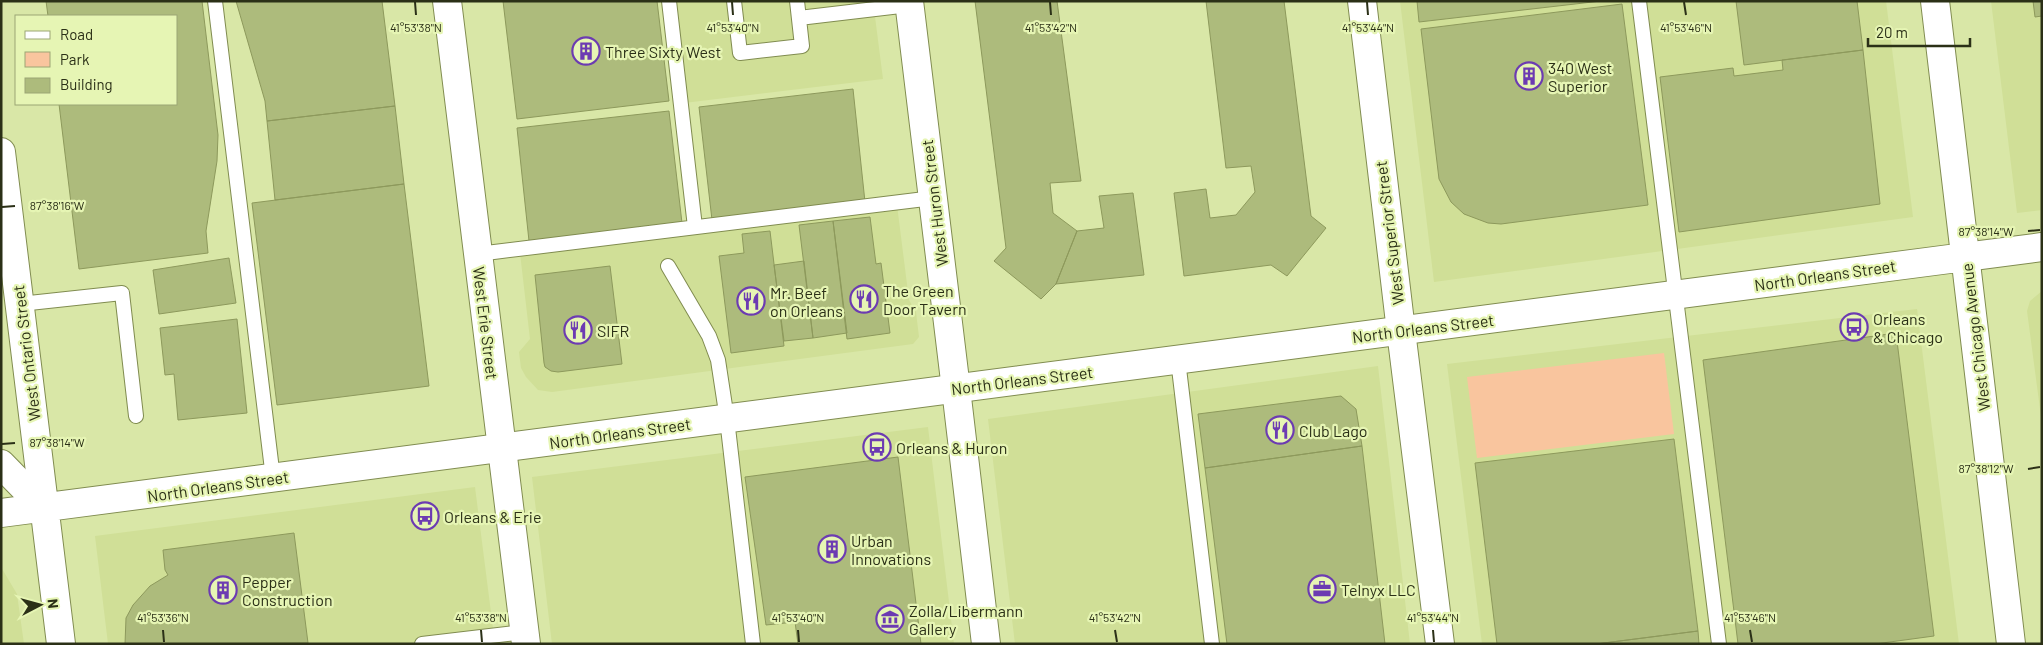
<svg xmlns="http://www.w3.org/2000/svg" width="2043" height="645" viewBox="0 0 2043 645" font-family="Barlow,sans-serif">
  <rect width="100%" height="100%" fill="#d9e7a7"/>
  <path fill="#d0df97" d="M672,1H873L883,79L684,103Z
    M1400,1H1886L1913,217L1434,282Z
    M1991,1H2042V210L2017,213Z
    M897,205L909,300L916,312L919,337L913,344L552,392L538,390L526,377L521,368L519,352L530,339L520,253Z
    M2042,291V424L2027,311L2030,301Z
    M1917,309L1959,644H1482L1447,364Z
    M1378,366L1410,644H1015L988,419Z
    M928,427L954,644H552L532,477Z
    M475,487L495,644H108L95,536Z
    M1,567L17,594L24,644H1Z"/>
  <path fill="#f9c59e" d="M1664,353L1674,434L1477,458L1467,377Z"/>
  <path fill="#adbb7c" stroke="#8d995c" d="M46,1H202L218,135L217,161L206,231L208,253L79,269L59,104H176V16H48Z
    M236,1H382L395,106L267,121L265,101Z
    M503,1H657L669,101L517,119Z
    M975,1H1057L1081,181L1050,183L1053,213L1077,231L1056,284L1041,299L994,261L1006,248Z
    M1206,1H1284L1311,216L1326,228L1287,276L1271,265L1184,276L1174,193L1206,189L1210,218L1236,215L1255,192L1251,166L1226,168Z
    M1417,1H1601L1419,22Z
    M1736,1H1857L1863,50L1744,65Z
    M2033,1H2042V16L2035,17Z
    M1622,4L1648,205L1501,224L1488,223L1464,214L1451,202L1439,179L1421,29Z
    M1863,50L1880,204L1679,232L1660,77L1733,68L1734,76L1783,70L1782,60Z
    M853,89L865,202L712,220L699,107Z
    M395,106L404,184L275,200L267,121Z
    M669,111L682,223L529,241L517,128Z
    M404,184L429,386L277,405L252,203Z
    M1133,193L1144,275L1056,284L1077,231L1104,228L1099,196Z
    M870,217L876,264L881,263L890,333L847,339L833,221Z
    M833,221L847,333L813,338L799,225Z
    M770,231L784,346L731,353L719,256L744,253L742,234Z
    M229,258L236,303L159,314L153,270Z
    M804,261L813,338L784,341L774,265Z
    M610,266L622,364L558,372L551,371L545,367L544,363L535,275Z
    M237,319L247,413L178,420L174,374L165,375L160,328Z
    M1896,333L1934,636L1875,644H1738L1703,360Z
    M1341,396L1356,409L1362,446L1205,468L1198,414Z
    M1674,439L1698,631L1596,644H1497L1475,463Z
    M1362,446L1385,644H1227L1205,468Z
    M898,457L921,644H798L795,622L766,625L745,477Z
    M294,533L308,643L125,644L126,618L133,605L150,586L168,575L165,570L163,550Z
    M1698,631L1699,644H1596Z"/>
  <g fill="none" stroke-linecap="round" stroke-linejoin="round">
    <g stroke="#808c50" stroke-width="16">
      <path id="service" d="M215,1L273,478
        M669,1L695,227
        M734,1L740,53L802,46L797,1
        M1639,1L1719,644
        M799,18L909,5
        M478,254L933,198
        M668,266L709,336L718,360L727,419L753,644
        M20,304L122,293L136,416
        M1178,360L1212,644
        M422,644L524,632"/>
    </g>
    <g stroke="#808c50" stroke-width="30">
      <path id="minor" d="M909,1L956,389
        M1362,1L1401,331"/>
    </g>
    <g stroke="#808c50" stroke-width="30">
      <path id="tertiary" d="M447,1L526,644
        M1965,257L2042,247
        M1401,331L1440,644
        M956,389L986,644"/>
    </g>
    <g stroke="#808c50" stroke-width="30">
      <path id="secondary" d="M1935,1L2011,644
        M1,152L61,644
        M1,513L1965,257"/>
    </g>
    <g stroke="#808c50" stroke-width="30">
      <path id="motorway" d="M1,464L44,508"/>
    </g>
    <use href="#service" stroke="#fff" stroke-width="14"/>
    <use href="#minor" stroke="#fff" stroke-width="28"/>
    <use href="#tertiary" stroke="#fff" stroke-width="28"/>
    <use href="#secondary" stroke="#fff" stroke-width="28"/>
    <use href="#motorway" stroke="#fff" stroke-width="28"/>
  </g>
  <path fill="none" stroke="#2b3017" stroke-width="2" d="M415,2L416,15M732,2L733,15M1050,2L1051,15M1367,2L1368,15M1684,2L1686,15M2,207L15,206M2028,231L2040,230M2,444L15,443M2028,469L2040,467M163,630L164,642M481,630L482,642M798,630L799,642M1115,630L1117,642M1433,630L1434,642M1750,630L1752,642"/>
  <defs>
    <g id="building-ring" transform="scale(1.4375)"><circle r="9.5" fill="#e6f5b4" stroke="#6c3bb2" stroke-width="1.5"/><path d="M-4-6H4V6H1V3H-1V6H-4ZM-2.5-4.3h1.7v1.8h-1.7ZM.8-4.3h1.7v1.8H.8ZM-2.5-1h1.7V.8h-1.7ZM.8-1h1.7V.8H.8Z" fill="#6c3bb2"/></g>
    <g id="restaurant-ring" transform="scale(1.4375)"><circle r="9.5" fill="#e6f5b4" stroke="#6c3bb2" stroke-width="1.5"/><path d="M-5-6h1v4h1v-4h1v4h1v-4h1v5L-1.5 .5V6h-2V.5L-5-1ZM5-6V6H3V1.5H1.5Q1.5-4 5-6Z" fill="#6c3bb2"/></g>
    <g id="bus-ring" transform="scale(1.4375)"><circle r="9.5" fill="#e6f5b4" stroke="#6c3bb2" stroke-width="1.5"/><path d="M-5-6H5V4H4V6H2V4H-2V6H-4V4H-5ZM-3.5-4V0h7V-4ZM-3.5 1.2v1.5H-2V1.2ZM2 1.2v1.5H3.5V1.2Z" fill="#6c3bb2"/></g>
    <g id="office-ring" transform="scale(1.4375)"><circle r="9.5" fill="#e6f5b4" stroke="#6c3bb2" stroke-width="1.5"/><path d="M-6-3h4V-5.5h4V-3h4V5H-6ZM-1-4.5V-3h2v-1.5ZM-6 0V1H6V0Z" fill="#6c3bb2"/></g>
    <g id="museum-ring" transform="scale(1.4375)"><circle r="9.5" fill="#e6f5b4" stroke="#6c3bb2" stroke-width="1.5"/><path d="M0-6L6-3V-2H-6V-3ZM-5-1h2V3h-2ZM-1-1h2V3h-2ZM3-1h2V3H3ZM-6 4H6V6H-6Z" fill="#6c3bb2"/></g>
  </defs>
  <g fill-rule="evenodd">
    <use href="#building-ring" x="586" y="51"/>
    <use href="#building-ring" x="1529" y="76"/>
    <use href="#restaurant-ring" x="864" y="299"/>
    <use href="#restaurant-ring" x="751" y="301"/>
    <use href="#bus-ring" x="1854" y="327"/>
    <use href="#restaurant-ring" x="578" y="330"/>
    <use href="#restaurant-ring" x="1280" y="430"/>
    <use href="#bus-ring" x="877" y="447"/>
    <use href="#bus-ring" x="425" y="516"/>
    <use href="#building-ring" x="832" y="549"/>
    <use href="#office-ring" x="1322" y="589"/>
    <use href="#building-ring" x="223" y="590"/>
    <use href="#museum-ring" x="890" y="619"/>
  </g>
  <g text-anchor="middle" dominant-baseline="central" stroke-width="4.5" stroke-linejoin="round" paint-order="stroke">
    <g font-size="16" fill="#2b3017" stroke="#e6f5b4" text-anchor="start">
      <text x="605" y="51">Three Sixty West</text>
      <text x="1548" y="67">340 West<tspan x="1548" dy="18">Superior</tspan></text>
      <text x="883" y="290">The Green<tspan x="883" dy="18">Door Tavern</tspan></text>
      <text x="770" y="292">Mr. Beef<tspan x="770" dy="18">on Orleans</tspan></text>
      <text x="1873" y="318">Orleans<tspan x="1873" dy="18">&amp; Chicago</tspan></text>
      <text x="597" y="330">SIFR</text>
      <text x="1299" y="430">Club Lago</text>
      <text x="896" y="447">Orleans &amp; Huron</text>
      <text x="444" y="516">Orleans &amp; Erie</text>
      <text x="851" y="540">Urban<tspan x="851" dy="18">Innovations</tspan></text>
      <text x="242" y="581">Pepper<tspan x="242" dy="18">Construction</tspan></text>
      <text x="1341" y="589">Telnyx LLC</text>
      <text x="909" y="610">Zolla/Libermann<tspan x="909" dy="18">Gallery</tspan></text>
    </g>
    <g font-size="16" fill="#2b3017" stroke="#e6f5b4">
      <text transform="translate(934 203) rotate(-97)">West Huron Street</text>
      <text transform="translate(1389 233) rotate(-97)">West Superior Street</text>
      <text transform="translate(1825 275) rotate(-8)">North Orleans Street</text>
      <text transform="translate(486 323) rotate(83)">West Erie Street</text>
      <text transform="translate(1423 328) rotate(-7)">North Orleans Street</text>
      <text transform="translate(1975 337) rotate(-97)">West Chicago Avenue</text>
      <text transform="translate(26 353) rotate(-97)">West Ontario Street</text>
      <text transform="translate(1022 380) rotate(-7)">North Orleans Street</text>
      <text transform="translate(620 433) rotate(-8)">North Orleans Street</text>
      <text transform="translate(218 486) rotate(-8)">North Orleans Street</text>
    </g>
  </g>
  <g font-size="12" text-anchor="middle" fill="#2b3017" stroke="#e6f5b4" stroke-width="4.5" stroke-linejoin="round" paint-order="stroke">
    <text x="416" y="32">41°53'38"N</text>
    <text x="733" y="32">41°53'40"N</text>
    <text x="1051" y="32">41°53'42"N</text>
    <text x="1368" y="32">41°53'44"N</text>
    <text x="1686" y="32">41°53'46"N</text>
    <text x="57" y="210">87°38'16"W</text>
    <text x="1986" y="236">87°38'14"W</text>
    <text x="57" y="447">87°38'14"W</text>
    <text x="1986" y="473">87°38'12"W</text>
    <text x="163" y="622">41°53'36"N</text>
    <text x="481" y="622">41°53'38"N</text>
    <text x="798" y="622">41°53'40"N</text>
    <text x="1115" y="622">41°53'42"N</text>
    <text x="1433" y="622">41°53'44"N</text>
    <text x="1750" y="622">41°53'46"N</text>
  </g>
  <rect width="2043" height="645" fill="none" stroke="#2b3017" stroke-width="5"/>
  <rect x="15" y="15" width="162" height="90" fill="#e6f5b4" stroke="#9ba675"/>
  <rect x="25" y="31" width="25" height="8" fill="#ffffff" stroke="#9ba675"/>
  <text x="60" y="40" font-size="15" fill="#2b3017">Road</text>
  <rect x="25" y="52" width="25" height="15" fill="#f9c59e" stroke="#9ba675"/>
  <text x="60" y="65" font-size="15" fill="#2b3017">Park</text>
  <rect x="25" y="78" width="25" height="15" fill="#adbb7c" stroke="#9ba675"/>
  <text x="60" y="90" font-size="15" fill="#2b3017">Building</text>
  <g transform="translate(40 605) rotate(84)" stroke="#e6f5b4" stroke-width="4" paint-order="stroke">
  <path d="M0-4L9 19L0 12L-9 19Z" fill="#2b3017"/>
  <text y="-8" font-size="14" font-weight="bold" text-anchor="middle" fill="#2b3017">N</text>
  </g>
  <path d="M1868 38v8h102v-8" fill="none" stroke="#2b3017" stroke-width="2.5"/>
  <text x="1876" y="38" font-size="15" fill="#2b3017" stroke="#e6f5b4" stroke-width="4" paint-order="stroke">20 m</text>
</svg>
